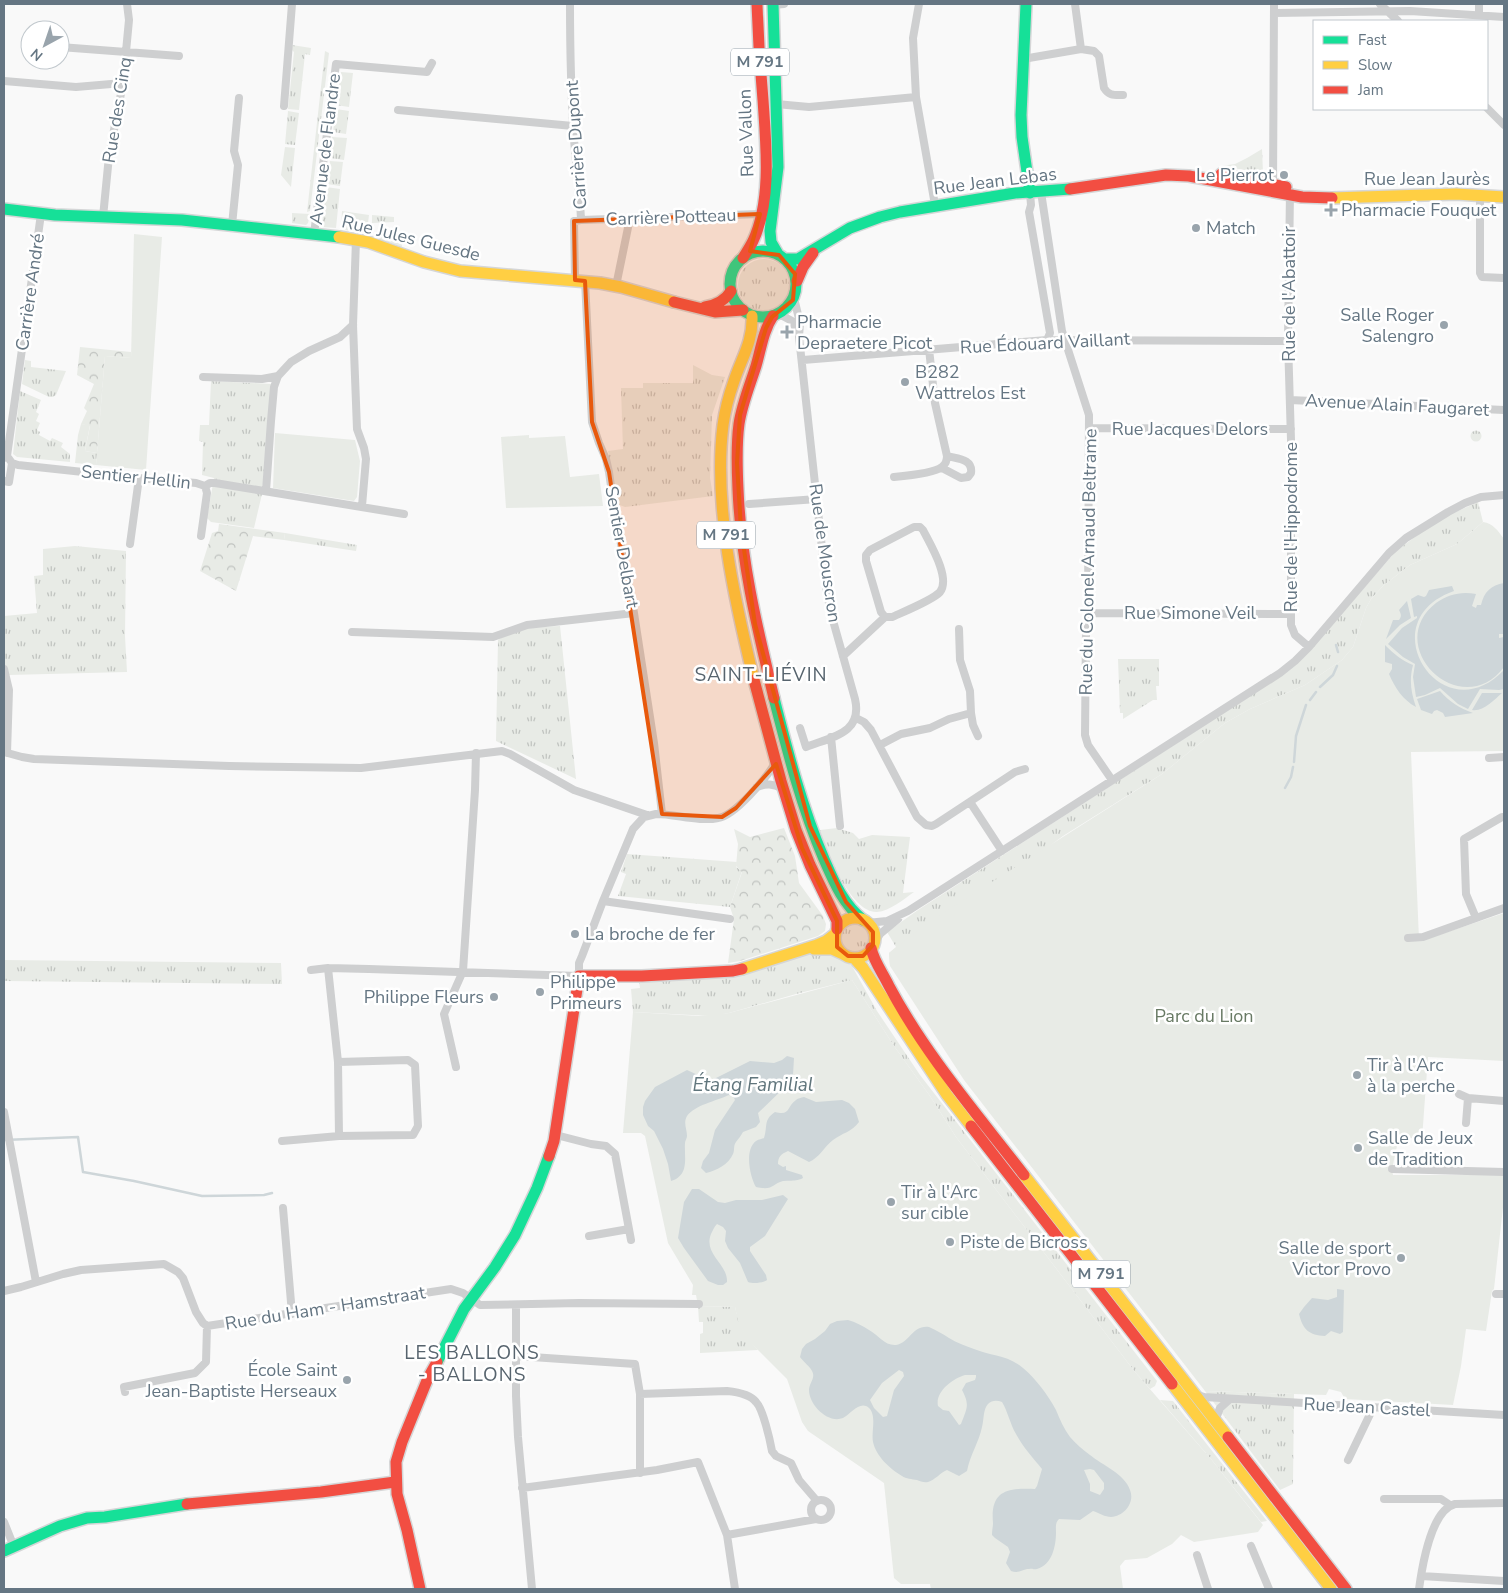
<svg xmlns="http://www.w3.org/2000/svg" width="1508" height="1593" viewBox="0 0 1508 1593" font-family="'Nunito Sans',sans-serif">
  <defs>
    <pattern id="grass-tufts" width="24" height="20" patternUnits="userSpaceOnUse" patternTransform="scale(1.25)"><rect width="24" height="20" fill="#e8ebe6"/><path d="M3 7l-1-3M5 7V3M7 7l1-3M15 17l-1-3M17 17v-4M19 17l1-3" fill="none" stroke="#c0c3c0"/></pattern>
    <pattern id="forest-crowns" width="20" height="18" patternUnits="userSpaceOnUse" patternTransform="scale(1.25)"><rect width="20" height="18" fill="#e8ebe6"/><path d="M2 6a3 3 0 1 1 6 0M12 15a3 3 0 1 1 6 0" fill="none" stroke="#c0c3c0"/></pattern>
  </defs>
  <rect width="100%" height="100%" fill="#f9f9f9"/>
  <path fill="url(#grass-tufts)" d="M292,45L311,48L310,55L305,54L299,110L288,109L294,52L291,49Z
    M325,51L329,53L310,211L307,212Z
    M341,72L353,73L349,107L336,105Z
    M336,109L349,111L346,134L333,132Z
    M288,111L299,113L295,145L285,144Z
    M332,137L347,138L344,160L330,158Z
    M285,147L295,148L291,187L281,175Z
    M1262,149L1263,173L1221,166L1235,164L1247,158Z
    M330,161L343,162L340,186L327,184Z
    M326,187L340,189L336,228L322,227Z
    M342,211L369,215L368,223L357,224V230L356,232L341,229Z
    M292,213L310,214L308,223L306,225L292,223Z
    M372,215L394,217V222L372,223Z
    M387,235L388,241H402V247L371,236Z
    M738 285a26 26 0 1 1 52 0a26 26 0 1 1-52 0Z
    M25,360L31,361V367L66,371L56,395L53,397H49L22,384Z
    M693,365L712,375L725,377L712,415L710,478L713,496L625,507L617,504L608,451L623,449L621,388H643V383H693Z
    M211,381L272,384L262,494L254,528L211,522L207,518L214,478L202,475L203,442L199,441L200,425H209Z
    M20,391L41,400L36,412L39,414L36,421L40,423L37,430L40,432L39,435L50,441L52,438L63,443L61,447L70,454V462L17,457L13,454Z
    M81,424L90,425L85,451L97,453L96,465L75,463L78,435Z
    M1470.5 436a5.5 5.5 0 1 1 11 0a5.5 5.5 0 1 1-11 0Z
    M1478,502L1483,522L1457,544L1410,565L1384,585L1371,599L1366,608L1353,647L1342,660L1305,685L1250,709L1225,723L1162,774L1063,836L890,966L889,953L896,947L887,932L918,910L1264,687L1302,659L1396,551L1438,520Z
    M285,533L357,545L356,551L284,540Z
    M75,546L126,551L125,636L127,672L9,675L4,664V616L37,613L34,576L43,575V549Z
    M560,626L576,779L496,741L498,640C516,627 539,627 560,626Z
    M1118,659H1159V686H1156L1157,700H1153L1123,719V713H1120Z
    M837,828L853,833L859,839L872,835L910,837L903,893L914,892C904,899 890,911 877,912C851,913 826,851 820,830Z
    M627,854L737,862L736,867L742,871L730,907L618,896L626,874L621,872Z
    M840 938a15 15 0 1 1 30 0a15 15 0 1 1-30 0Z
    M822,951L834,954L852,966L877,1011L920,1075L1157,1381L1155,1386L1150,1389L1135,1372L956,1137L930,1096L894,1046L852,980L796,994L729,1013L711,1016L633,1012L631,989L640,988L639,981L793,957Z
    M4,960L281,963L282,984L4,981Z
    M698,1306L735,1307C739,1325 746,1337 758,1350L700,1353V1334L703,1333V1322H699Z
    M1205,1391L1294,1394L1293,1484L1280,1490Z
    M1160,1400L1173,1401L1267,1521L1261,1522L1211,1459Z"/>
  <path fill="url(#forest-crowns)" d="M80,347L131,352V358L105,356L97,453L85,451L90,426L81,424L87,411L84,408L94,384L77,375Z
    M219,524L285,533L284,540L253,536L236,591L200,571L212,533L218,531Z
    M784,828L795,856L799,883L823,916L826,924L825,931L818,936L740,961L728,963L734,919L730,907L742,872L736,866L738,844L734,829L750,837Z"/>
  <path fill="#e8ebe6" d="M134,234L162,237L146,470L96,465L105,356L131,358Z
    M275,433L355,440L360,461L357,497L354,501L273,488Z
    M529,435V438L565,436L570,477L599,474L603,506L506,508L501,437Z
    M1483,522C1493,523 1498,531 1504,539V751L1411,752L1419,939L1421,941L1504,913V1061L1428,1057L1422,1139L1399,1137L1392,1169L1393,1175H1504V1198L1494,1289L1492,1291L1486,1331L1466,1329L1461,1366L1453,1405L1345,1399L1341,1392L1329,1389L1326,1395L1205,1391L964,1080L890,966L889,953L929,922L1162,774L1225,723L1250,709L1305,685L1342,660L1353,647L1366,608L1371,599L1384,585L1410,565L1457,544Z
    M852,980L894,1046L930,1096L956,1137L1135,1372L1211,1459L1263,1525L1258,1532L1194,1542L1181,1535L1172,1544L1147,1558L1125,1560L1120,1566L1123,1589H931L930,1584H901L894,1578L884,1483L808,1431L802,1422L787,1379L747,1339L738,1321L735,1307L698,1306L696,1295H692L693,1285L668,1243L645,1136L641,1133H623L633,1012L699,1016L729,1013Z"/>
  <path fill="#ced6d9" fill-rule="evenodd" d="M1504,583V634H1499V638L1504,637V667C1461,724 1381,646 1436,603C1448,594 1462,591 1476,594L1472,606L1476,608L1477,605H1481C1484,592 1491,585 1504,583Z
    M1452,586L1454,591C1368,621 1442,735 1504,670V689L1499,690L1480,689L1468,709L1458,704L1440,688L1425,695L1416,697L1413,677L1415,664L1403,657L1388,644L1402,628L1417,618V616L1414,617L1411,599L1418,595L1424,597L1426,596L1429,590Z
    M1407,601L1411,618L1400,625L1386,639L1393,620H1399C1402,616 1401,614 1399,610Z
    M1385,645C1393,653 1402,661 1413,665C1409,680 1411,693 1416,707C1403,700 1395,688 1389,674L1392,669V664L1385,662Z
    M1440,691C1450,702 1459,708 1473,713L1445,717L1443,713L1437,710L1434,711L1432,714L1421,710L1417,699Z
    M1482,693H1502C1494,700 1483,712 1472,710Z
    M787,1056L794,1058L793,1075L786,1086L758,1113L760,1122L756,1127L743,1132C741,1136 738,1139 736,1142C733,1146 735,1150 733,1154C729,1164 716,1171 706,1173L701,1168L703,1161L709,1153L715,1130L735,1100L734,1098L729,1095C716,1101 695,1105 687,1116C683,1123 687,1129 687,1136C687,1138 685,1141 685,1143C684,1157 690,1175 671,1181L668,1164L663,1149L654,1131L648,1126L643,1115V1107L645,1101L655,1087L687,1070L700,1076L698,1085L700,1086L750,1061L774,1063L782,1060Z
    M804,1097L816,1102L842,1100L849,1103L855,1109L859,1122C852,1132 842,1133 833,1140C824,1147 819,1158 809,1162L788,1151C781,1154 778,1157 778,1164L783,1167L786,1166V1170L802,1175L803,1178C795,1182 791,1180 783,1181C772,1184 773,1191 756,1187C750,1177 744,1150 756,1141C759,1139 762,1139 764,1138C768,1126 763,1120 775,1112C791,1116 786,1107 796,1100C798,1098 801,1098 804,1097Z
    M692,1189H699L718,1202L725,1203L736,1200H762L783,1195L788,1199L765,1236L750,1247V1251L766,1275L767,1280C763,1283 753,1284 748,1282L740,1263L728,1248L725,1241L726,1231L723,1227L717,1224C714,1227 713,1230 711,1234C703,1254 728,1264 727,1282L723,1285H718L708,1281L684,1248L678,1238L684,1202Z
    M1337,1289L1344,1290L1343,1332L1340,1334L1331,1331L1325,1336C1309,1335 1303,1330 1299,1314L1304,1307L1312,1298L1328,1300L1337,1297Z
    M848,1320C855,1322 863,1326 869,1330C878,1335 885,1346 896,1345C910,1343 912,1325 929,1327C936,1330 943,1334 949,1338C957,1343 966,1346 974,1349C991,1356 1008,1355 1023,1368C1036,1379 1048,1395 1056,1410C1060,1420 1064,1429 1070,1437C1076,1444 1083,1450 1090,1455C1102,1465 1125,1474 1130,1490C1135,1502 1125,1516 1111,1517C1105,1517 1099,1513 1093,1511L1080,1520L1059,1519C1055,1523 1056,1527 1056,1533C1056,1546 1052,1565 1037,1569C1032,1570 1034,1568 1029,1569C1022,1569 1019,1574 1011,1571L1006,1563L1010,1552L1008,1547L995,1538L992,1535C992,1530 993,1527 993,1523C990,1490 1008,1488 1035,1489L1037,1486L1042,1469C1033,1458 1023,1447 1016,1434C1010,1424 1008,1412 1002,1402C997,1400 992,1400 988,1404C983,1409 984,1420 982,1427C979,1442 970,1455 967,1471L959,1476L947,1470C940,1473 935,1480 928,1482C924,1483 920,1481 917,1480C912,1479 906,1479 902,1476C890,1469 876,1456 873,1442C871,1432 877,1416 869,1408C860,1400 851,1414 843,1418C828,1424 809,1405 809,1390C809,1383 816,1378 812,1371C811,1368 803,1361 800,1357L802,1349L806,1344L815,1339L825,1331L830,1324L837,1321ZM899,1370L903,1372L904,1376L894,1390L887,1416L883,1417L874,1408L870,1400L882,1383ZM965,1375H976V1377L975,1380L966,1383L962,1390C970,1405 967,1408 961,1424L959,1425L949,1411L943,1410L938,1406C935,1392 952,1379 965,1375ZM1090,1469L1094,1470L1104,1483V1489L1100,1495L1090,1491V1484L1084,1470Z"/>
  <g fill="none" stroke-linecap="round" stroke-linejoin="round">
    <path stroke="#ced6d9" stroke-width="2.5" d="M1336,645L1338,652
      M1320,687L1333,675L1337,666
      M1310,700L1316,692
      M1294,762L1296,736L1306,705
      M1285,788L1291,777L1293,767
      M4,1140L78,1137L83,1172L134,1181L202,1196L264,1195L272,1193"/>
    <g stroke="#d5d6d7" stroke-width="14">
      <path id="fast" d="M773,4L778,167L770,231L771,242L778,254
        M1026,4L1021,115L1022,137L1030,193
        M4,209L55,215L182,220L339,237
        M730 284a33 33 0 1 1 66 0a33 33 0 1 1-66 0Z
        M785,259H798L850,228L880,217L900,212L1015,193L1070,189
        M774,698C788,753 802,808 824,859C834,882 843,904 863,920
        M437,1362L464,1309L495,1267L515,1235L537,1188L549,1156
        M4,1551L60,1526L87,1518L105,1517L187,1504"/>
    </g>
    <g stroke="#d5d6d7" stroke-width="14">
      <path id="slow" d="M1332,198L1456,194L1504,197
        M339,237L368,242L424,262L460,271L600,283L621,287L674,302
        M752,316C753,342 742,357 734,381C729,395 725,410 723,425C713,505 735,602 754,680
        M835 938a20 20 0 1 1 40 0a20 20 0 1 1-40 0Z
        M814,949H832L843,954
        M854,958L863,968L947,1095L971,1126
        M742,969L817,945L826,941L835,934
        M1024,1175L1228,1437
        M1172,1384L1331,1589"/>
    </g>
    <g stroke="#d5d6d7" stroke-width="14">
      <path id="jam" d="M1221,174L1286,187
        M1070,189L1166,175L1189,176L1302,197L1332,198
        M743,258C746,253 750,247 753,241C772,200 766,144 763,100C760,68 758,36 757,4
        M797,281L803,267L813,253
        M674,302L715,312L743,310
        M705,307C716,305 725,301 731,291
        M773,316C763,331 761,349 756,366C750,385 742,404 739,424C736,446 737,468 738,489C741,562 757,627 774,698
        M754,680L781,781L796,830L810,865L837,921V929
        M871,948C874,962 883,973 889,986C925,1054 977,1114 1024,1175
        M971,1126L1172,1384
        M549,1156L554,1141L579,976H642L733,971L742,969
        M1228,1437L1346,1589
        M187,1504L321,1492L395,1482
        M420,1589L407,1530L397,1494L396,1462L402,1442L428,1378L437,1362"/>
    </g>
    <path stroke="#cecfd0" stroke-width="8" d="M570,4C570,49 571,94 574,139C576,166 580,193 581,220L574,221L575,280
      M919,4L913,38L916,97L935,205
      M1075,4L1081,49L1094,51L1099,56L1104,88C1109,96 1114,95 1123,95
      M1380,4L1398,21
      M773,5L784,4
      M1274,13L1410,11L1504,17
      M1479,15V4
      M60,47L179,56
      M1023,59L1081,49
      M4,81L76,87L123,83
      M776,104L809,107L916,97
      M284,106L292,4
      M1487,108L1504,125
      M398,110L573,126
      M1273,187L1274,4
      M1290,191L1288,341L1291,440V625L1295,635L1309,647
      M1041,192L1062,331L1089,415L1088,613L1086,628L1085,735L1088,745L1112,780
      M1030,193L1031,205L1029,212L1050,333L1047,340
      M1480,194V273L1482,277L1504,278
      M103,217L109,156L123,83L129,20L127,4
      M581,220L760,214
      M232,225L238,165L234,151L239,98
      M314,234L336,64L427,72L432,63
      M356,240L353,325L357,429L364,448L366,459L362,506
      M585,281L592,422L599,443L606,459L609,472L614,507L634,613L654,743L662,814
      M616,286L630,218
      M794,298L800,323L799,337L827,594L832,617L855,699C863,734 831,737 806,747L800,728
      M779,314L792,321L798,333
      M803,360L1047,340L1288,341
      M203,377L262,379L278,376
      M1290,400L1504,410
      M1089,428L1291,429
      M7,456L12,463L18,465L139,478L196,483L205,486L210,483H215L404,514
      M4,458L7,456L41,214
      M942,468L961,478L968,477L971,473C973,459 958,459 947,456
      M894,477C905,476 934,473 942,467C946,464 947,461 947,456L935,403L929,349
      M4,481L9,482L12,463
      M266,491L271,421L274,387L278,376L291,362L309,351L340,337L353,325
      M749,504L817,499
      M201,536L207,493L205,486
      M130,544L139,478
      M1088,613L1291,614
      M959,629L960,660L970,691L971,713
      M352,632L493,637L527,625L634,613
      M843,656L885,617H892C903,612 933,600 940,592C951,578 930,544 923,530L920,527H914L870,550L866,555V561L881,612L885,617
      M4,669L9,690L7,753
      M856,718L864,722L871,730L917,817L926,825L932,826L936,824L1015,772L1025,769
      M831,737L840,826
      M880,745L901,734L930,728L949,719L971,713L973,725L978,736
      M4,752L22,757L34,759L229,766L361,768L502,751L510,754L574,790L647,815
      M1489,758L1504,757
      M757,787C766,783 773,784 782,788
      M970,802L1002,851
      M603,901L730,919
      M1476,918L1466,894L1464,839L1502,817H1504
      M867,923L887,921L908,911L1280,673L1295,661L1309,647L1389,553L1406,538L1448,512L1465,503L1481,497L1504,495
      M1408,938L1423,937L1504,908
      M873,945L880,934L898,919
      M328,968L338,1062L339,1136
      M311,970L328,968L369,969L579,976V963L582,956L603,901L633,829L644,817L656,814C675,814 700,822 718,818C735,816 767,777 775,763
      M456,1067L444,1014L463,971L475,790L476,753
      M1459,1094L1468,1098L1504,1101
      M4,1112L36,1282
      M1466,1123L1468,1098
      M556,1135L591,1144L606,1146L615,1154L631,1240
      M282,1141L339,1136L413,1135L418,1126L415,1065L408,1060L338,1062
      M1392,1169L1504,1172
      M283,1208L292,1314
      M589,1236L629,1229
      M4,1291L21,1287L63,1274L81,1270L164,1264L178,1272L183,1278L196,1312L203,1323L207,1326L451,1289L463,1293L480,1305L579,1303L699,1304
      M1496,1294H1504
      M516,1305V1396L518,1437L532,1589
      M517,1356L635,1364L640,1394V1473
      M125,1392L124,1387L195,1373L206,1362L207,1326
      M640,1394L727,1391C737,1392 750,1394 756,1402C763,1409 770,1440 772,1451L776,1456L791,1463L799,1480L817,1501
      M1195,1394L1204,1397L1504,1415
      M1215,1421L1220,1408L1230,1399
      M1348,1460L1373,1408
      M522,1488L657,1470L698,1462L727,1535L735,1589
      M1384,1499H1441L1450,1505
      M811 1510a10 10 0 1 1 20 0a10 10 0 1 1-20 0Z
      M4,1522L14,1547
      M727,1535L816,1519
      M1251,1546L1269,1589
      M1197,1555L1208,1589
      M1421,1576L1504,1581
      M1419,1589C1422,1567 1431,1510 1455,1504L1504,1503"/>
    <use href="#fast" stroke="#16e098" stroke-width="11"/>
    <use href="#slow" stroke="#ffcf43" stroke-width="11"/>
    <use href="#jam" stroke="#f24e42" stroke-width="11"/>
  </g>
  <path fill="#e8590c" fill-opacity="0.2" stroke="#e8590c" stroke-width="4" stroke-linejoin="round" d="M760,214L750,251L779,255L795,274L793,300L772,317L766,328L740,415L737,463L741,529L755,624L810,826L846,902L873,932V945L863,956H848L837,947V921L802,848L776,764L736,808L722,817L662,814L609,472L592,422L585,281L575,280L574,221Z"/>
  <g fill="#99a4ac" stroke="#fff" stroke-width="2">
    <circle cx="1284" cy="175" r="5"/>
    <path d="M1328.5 202.5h5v5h5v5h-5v5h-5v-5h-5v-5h5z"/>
    <circle cx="1196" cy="228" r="5"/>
    <circle cx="1444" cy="325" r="5"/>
    <path d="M784.5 324.5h5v5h5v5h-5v5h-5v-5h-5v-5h5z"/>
    <circle cx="905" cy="382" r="5"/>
    <circle cx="575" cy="934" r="5"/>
    <circle cx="540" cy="992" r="5"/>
    <circle cx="494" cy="997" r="5"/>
    <circle cx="1357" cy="1075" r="5"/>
    <circle cx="1358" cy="1148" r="5"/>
    <circle cx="891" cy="1202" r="5"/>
    <circle cx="950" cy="1242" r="5"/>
    <circle cx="1401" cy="1258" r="5"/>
    <circle cx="347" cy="1380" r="5"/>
  </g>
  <g text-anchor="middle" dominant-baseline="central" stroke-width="5" stroke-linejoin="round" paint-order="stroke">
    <g fill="#fff" stroke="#939fa8" stroke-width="1">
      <rect x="731" y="48.5" width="58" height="27" rx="4"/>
      <rect x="697" y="521.5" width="58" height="27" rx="4"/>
      <rect x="1072" y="1260.5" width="58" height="27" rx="4"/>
    </g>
    <g font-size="16" font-weight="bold" fill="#657683">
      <text x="760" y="62">M 791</text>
      <text x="726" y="535">M 791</text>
      <text x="1101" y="1274">M 791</text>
    </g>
    <g font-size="18" fill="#657683" stroke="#fff">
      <text transform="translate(117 110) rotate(-81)">Rue des Cinq</text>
      <text transform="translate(746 133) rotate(-92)">Rue Vallon</text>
      <text transform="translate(576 145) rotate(-94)">Carrière Dupont</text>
      <text transform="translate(325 149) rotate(-83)">Avenue de Flandre</text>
      <text x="1427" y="179">Rue Jean Jaurès</text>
      <text transform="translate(995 181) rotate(-7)">Rue Jean Lebas</text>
      <text transform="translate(671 217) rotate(-2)">Carrière Potteau</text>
      <text transform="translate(411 238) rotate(14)">Rue Jules Guesde</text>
      <text transform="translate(30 292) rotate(-82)">Carrière André</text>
      <text transform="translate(1289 294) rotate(-90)">Rue de l'Abattoir</text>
      <text transform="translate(1045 343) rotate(-3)">Rue Édouard Vaillant</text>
      <text transform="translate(1397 405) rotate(3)">Avenue Alain Faugaret</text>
      <text x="1190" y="429">Rue Jacques Delors</text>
      <text transform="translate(136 477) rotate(6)">Sentier Hellin</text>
      <text transform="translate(1291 527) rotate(-90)">Rue de l'Hippodrome</text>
      <text transform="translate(622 547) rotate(80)">Sentier Delbart</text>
      <text transform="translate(825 553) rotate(82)">Rue de Mouscron</text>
      <text transform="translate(1088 562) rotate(-89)">Rue du Colonel Arnaud Beltrame</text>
      <text x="1190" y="613">Rue Simone Veil</text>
      <text transform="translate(325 1308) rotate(-9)">Rue du Ham - Hamstraat</text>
      <text transform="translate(1367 1407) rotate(3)">Rue Jean Castel</text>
    </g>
    <g font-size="18" fill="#657683" stroke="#fff" text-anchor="start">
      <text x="1274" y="175" text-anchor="end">Le Pierrot</text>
      <text x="1341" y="210">Pharmacie Fouquet</text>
      <text x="1206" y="228">Match</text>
      <text x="1434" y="315" text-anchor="end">Salle Roger<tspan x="1434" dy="21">Salengro</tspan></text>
      <text x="797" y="322">Pharmacie<tspan x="797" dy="21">Depraetere Picot</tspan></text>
      <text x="915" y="372">B282<tspan x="915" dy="21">Wattrelos Est</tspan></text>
      <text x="585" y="934">La broche de fer</text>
      <text x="550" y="982">Philippe<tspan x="550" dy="21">Primeurs</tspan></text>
      <text x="484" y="997" text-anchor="end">Philippe Fleurs</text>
      <text x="1367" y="1065">Tir à l'Arc<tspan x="1367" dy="21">à la perche</tspan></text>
      <text x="1368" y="1138">Salle de Jeux<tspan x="1368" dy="21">de Tradition</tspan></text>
      <text x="901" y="1192">Tir à l'Arc<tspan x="901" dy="21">sur cible</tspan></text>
      <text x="960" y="1242">Piste de Bicross</text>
      <text x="1391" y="1248" text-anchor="end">Salle de sport<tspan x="1391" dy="21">Victor Provo</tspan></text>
      <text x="337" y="1370" text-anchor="end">École Saint<tspan x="337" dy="21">Jean-Baptiste Herseaux</tspan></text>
    </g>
    <g font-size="18" fill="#687a64" stroke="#fff">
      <text x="1204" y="1016">Parc du Lion</text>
    </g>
    <g font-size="19" letter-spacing="1" fill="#57646e" stroke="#fff">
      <text x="761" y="675">SAINT-LIÉVIN</text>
      <text x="472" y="1353">LES BALLONS<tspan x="472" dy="22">- BALLONS</tspan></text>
    </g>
    <g font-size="19" font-style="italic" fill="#60757c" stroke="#fff">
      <text x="753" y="1085">Étang Familial</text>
    </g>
  </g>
  <rect width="1508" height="1593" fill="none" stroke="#657683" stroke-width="10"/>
  <rect x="1313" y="20" width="175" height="90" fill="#ffffff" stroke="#c1c8cd"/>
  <rect x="1323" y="36" width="25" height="8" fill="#16e098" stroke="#c1c8cd"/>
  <text x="1358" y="45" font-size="15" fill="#657683">Fast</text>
  <rect x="1323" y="61" width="25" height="8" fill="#ffcf43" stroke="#c1c8cd"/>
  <text x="1358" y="70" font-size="15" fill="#657683">Slow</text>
  <rect x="1323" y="86" width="25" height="8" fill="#f24e42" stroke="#c1c8cd"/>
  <text x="1358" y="95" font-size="15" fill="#657683">Jam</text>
  <g transform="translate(45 45) rotate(220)"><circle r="24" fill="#ffffff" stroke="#c1c8cd"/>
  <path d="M0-4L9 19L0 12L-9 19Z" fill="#99a4ac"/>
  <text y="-8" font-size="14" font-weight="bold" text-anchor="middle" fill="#657683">N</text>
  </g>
</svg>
